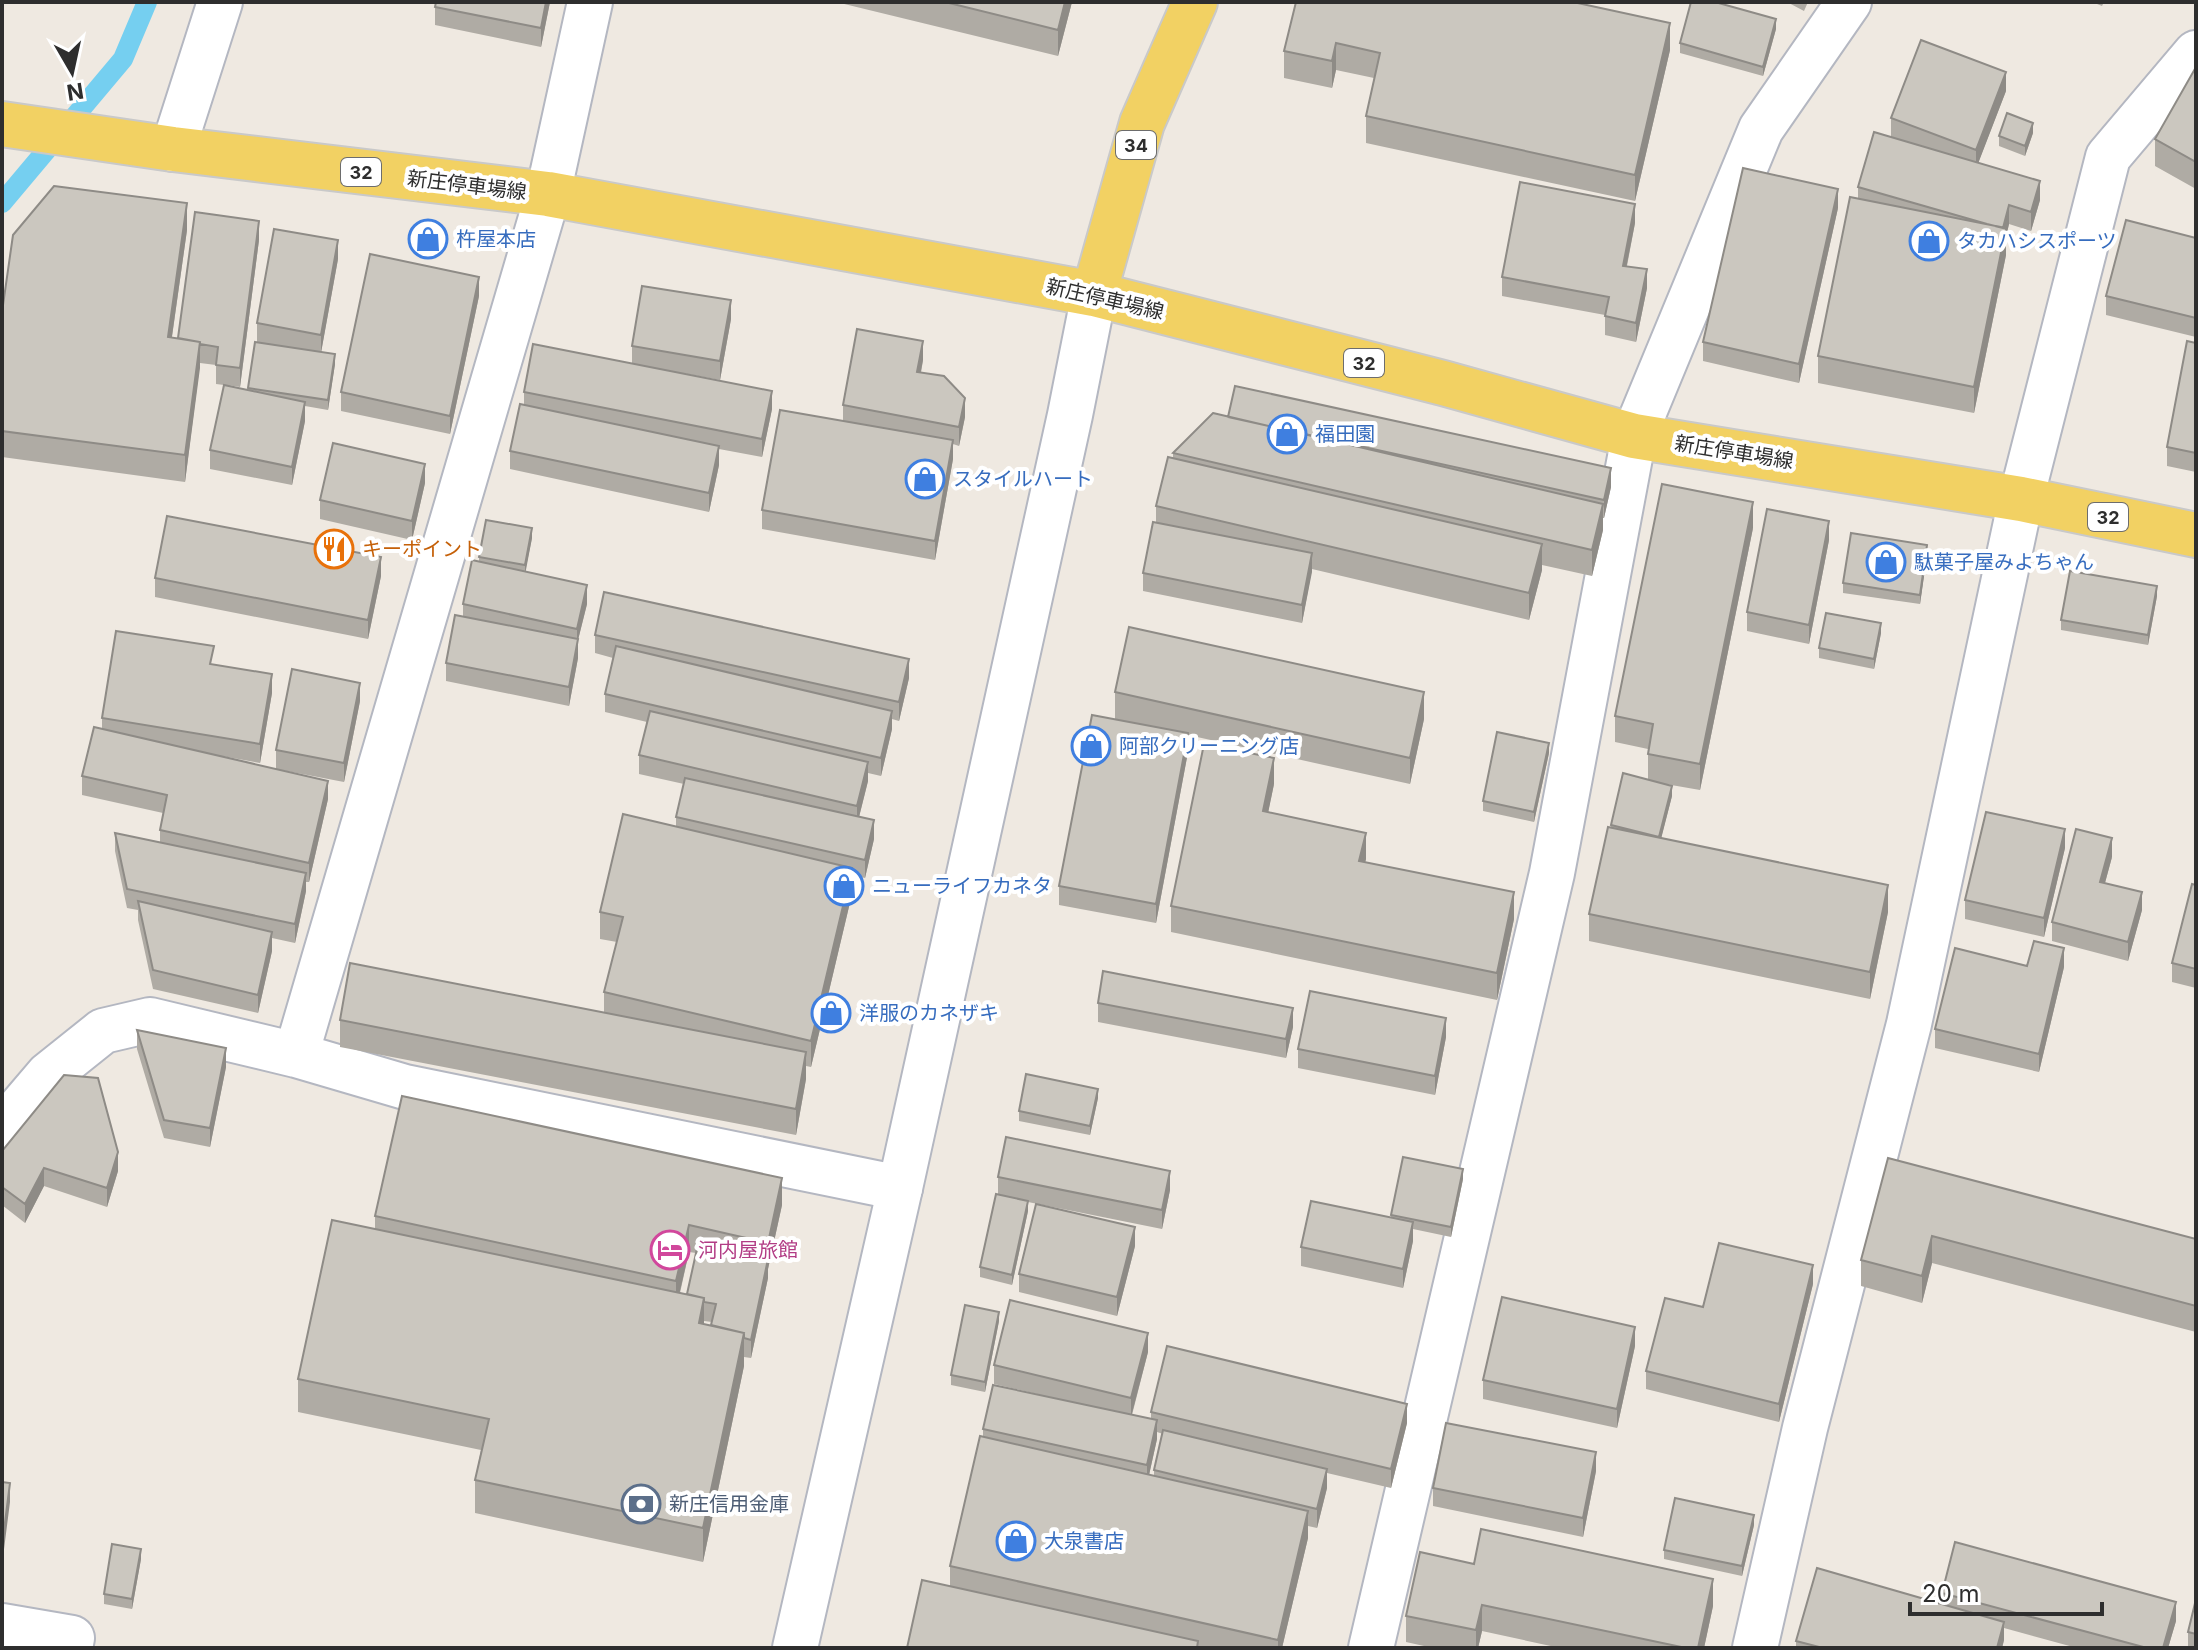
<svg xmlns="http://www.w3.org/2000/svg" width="2198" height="1650" viewBox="0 0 2198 1650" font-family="Inter,'Noto Sans JP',sans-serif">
  <rect width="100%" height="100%" fill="#efe9e1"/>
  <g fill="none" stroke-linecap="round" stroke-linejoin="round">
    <path stroke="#75cff0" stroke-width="20" d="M2,203L123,59L147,2"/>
    <g stroke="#b4b7c1" stroke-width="48">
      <path id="minor" d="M173,149L220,2
        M296,1055L548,194L590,2
        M2,1129L48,1075L103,1031L150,1020L296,1055L405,1087L900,1188
        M2,1626L72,1638L70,1648
        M1371,1648L1552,873L1634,436L1761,129L1849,2
        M1755,1648L1805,1428L1909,1024L2021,499L2108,157L2196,53"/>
    </g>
    <g stroke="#b4b7c1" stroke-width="48">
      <path id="tertiary" d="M795,1648L900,1188L1070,415L1094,294"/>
    </g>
    <g stroke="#c9c9c9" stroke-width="48">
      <path id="primary" d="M2,124L173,149L548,194L1094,294L1443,383L1634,436L2021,499L2196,535
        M1094,294L1142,123L1195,2"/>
    </g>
    <use href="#minor" stroke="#fff" stroke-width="44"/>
    <use href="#tertiary" stroke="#fff" stroke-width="44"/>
    <use href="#primary" stroke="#f2d163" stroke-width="44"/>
  </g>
  <path fill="#afaba4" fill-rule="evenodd" d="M550,2L541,47L435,25V7Z
    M836,2H1072L1058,56Z
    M1296,2L1670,50L1635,201L1366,143V116L1374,78L1336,70L1332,88L1284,78V51Z
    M1787,2H1808L1804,11Z
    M2092,2H2104L2102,6Z
    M1776,29L1763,76L1680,53V43Z
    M2196,67V189L2155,166V139Z
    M2006,91L1978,163L2040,200L2031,231L2009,224L2006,237V255L1974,413L1818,383V356L1858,198V187L1891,137V118Z
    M2033,133L2025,156L1999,146V136Z
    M1838,208L1799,383L1703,361V342Z
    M1635,223L1627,266L1647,288L1636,342L1605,335V315L1502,296V277Z
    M187,230L172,337L178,338L259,240L240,387L227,385L248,390L255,342H257V323L338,259L321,352L335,364L328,410L305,406V421L292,485L210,469V450L224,385L216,384V365L200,363L185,482L2,457V312Z
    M2196,238V337L2106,315V296Z
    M479,296L450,434L341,411V392Z
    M731,319L720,380L682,373L772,409L762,457L719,449V465L709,512L510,469V451L524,404V392L632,363V346Z
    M2196,343V472L2167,466V447Z
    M923,360L921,373L965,417L959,446L953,444V459L935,560L762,529V510L843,421V405Z
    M1228,417L1611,487L1604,518H1603V530L1592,576L1542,565V570L1529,620L1312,569L1302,623L1143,591V573L1156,523V506L1173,458V453Z
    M425,483L412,540L320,519V500Z
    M1753,528L1700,790L1654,782L1672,796L1661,838L1888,912L1870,999L1589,941V914L1611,825L1648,780V749L1615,742V716Z
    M532,538L525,572L587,604L578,640V658L569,706L446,681V663L463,616V604L479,562V557Z
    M1829,540L1809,644L1747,631V612Z
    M1927,555L1920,604L1843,593V583Z
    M381,576L368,639L155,597V578Z
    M2157,596L2148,645L2061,630V620Z
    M1881,633L1874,669L1819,658V648Z
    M595,635L909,678L899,721L892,719V729L881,776L868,773V781L859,817L874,839L865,878L852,875V894L811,1067L806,1066V1079L796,1135L340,1047V1020L604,1013V992L617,942L600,939V912L676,827V817L684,784L639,774V755L647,722L605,712V694L613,658L595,653Z
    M214,665L272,693L260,763L222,756L328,799L309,882H306V891L295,943L272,938V951L258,1013L153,989L138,920V910L127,908L115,851V833L160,842V830L163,813L82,795V776L102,729V718Z
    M1115,692L1424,719L1410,784L1188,735V752L1156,923L1059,905V886L1115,719Z
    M360,701L344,782L276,769V750Z
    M1549,753L1534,822L1483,811V801Z
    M1274,784L1268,812L1366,859L1365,862L1514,919L1497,1000L1171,932V906Z
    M2065,848L2044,937L1965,919V900Z
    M2112,857L2105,883L2142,910L2128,961L2052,941V922Z
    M2196,885V988L2172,982V963Z
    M2064,967L2039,1072L1935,1048V1029Z
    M1098,1003L1293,1027L1286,1058L1098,1022Z
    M137,1030L226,1067L210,1147L164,1138L137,1049Z
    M1446,1037L1435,1095L1298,1068V1049Z
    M1098,1098L1090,1135L1019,1121V1111Z
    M2,1151L118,1171L107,1207L44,1186L25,1223L2,1205Z
    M1888,1158L2196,1239V1332L1932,1263L1922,1303L1861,1286V1260Z
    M998,1177L1170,1190L1162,1229L1028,1202V1211L1012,1285L980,1277V1267L998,1195Z
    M1463,1179L1451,1237L1413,1229V1241L1403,1288L1301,1266V1247L1391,1218V1215Z
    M782,1205L768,1269V1278L751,1358L744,1357V1366L703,1562L475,1513V1480L481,1450L298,1412V1379L375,1229V1216ZM689,1252L696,1253L687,1294L680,1293ZM704,1321L712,1322L711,1325L704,1324Z
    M1135,1246L1117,1316L1019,1292V1274Z
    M1813,1284L1779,1422L1646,1389V1371Z
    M999,1321L985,1392L951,1385V1375Z
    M1635,1346L1617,1428L1483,1399V1380Z
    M1148,1352L1132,1415L1151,1419V1412L1407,1423L1391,1488L1327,1473V1488L1317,1528L1308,1526V1538L1282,1648H907L950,1586V1566L983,1437V1429L1037,1394L994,1384V1365ZM1157,1432L1163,1434L1154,1470V1476L1149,1475L1157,1439Z
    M1596,1471L1583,1537L1433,1506V1488Z
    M1754,1525L1742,1576L1664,1559V1550Z
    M141,1559L132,1609L104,1604V1594Z
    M1474,1564L1713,1606L1704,1648H1560L1482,1631L1478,1648H1433L1406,1642V1616Z
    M1942,1593L2176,1621L2168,1648H2077L2004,1628V1640L2002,1648H1796V1641L1942,1604Z
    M2196,1599V1648H2188V1632Z"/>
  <path fill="#8e8b86" d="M546,2H550L541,47V28Z
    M1065,2H1072L1058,56V30Z
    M1776,19V29L1763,76V67Z
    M1670,23V50L1635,201V175Z
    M1336,43V70L1332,88V61Z
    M2006,72V91L1976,169V150Z
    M2033,123V133L2025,156V146Z
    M2040,181V200L2031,231V212Z
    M1838,189V208L1799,383V364Z
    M187,203V230L168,364V337Z
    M1635,204V223L1623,284V266Z
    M2009,205V224L2006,237V255L1974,413V387L2003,229Z
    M259,221V240L240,387V368Z
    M338,240V259L321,353V335Z
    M1647,269V288L1636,342V323Z
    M479,277V296L450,434V416Z
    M731,300V319L720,380V361Z
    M923,341V360L917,391V372Z
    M200,342V368L185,482V455Z
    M335,354V364L328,410V400Z
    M772,391V409L762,457V439Z
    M965,398V417L959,446V427Z
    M305,402V421L292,485V467Z
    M953,440V459L935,560V541Z
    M719,446V465L709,512V493Z
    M425,464V483L412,540V521Z
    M1611,468V487L1604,518V500Z
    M1753,502V528L1700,790V764Z
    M1603,504V530L1592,576V550Z
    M1829,521V540L1809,644V625Z
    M532,528V538L525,575V565Z
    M1542,544V570L1529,620V593Z
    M1927,545V555L1920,604V595Z
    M1312,553V572L1302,623V605Z
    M381,557V576L368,639V620Z
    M587,585V604L578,640V658L569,706V687L577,648V629Z
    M2157,586V596L2148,645V635Z
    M1881,623V633L1874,669V659Z
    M909,659V678L899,721V702Z
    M272,674V693L260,763V744Z
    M360,683V701L344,782V763Z
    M1424,692V719L1410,784V758Z
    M892,711V729L881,776V758Z
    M1188,733V752L1156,923V904Z
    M1549,743V753L1534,822V812Z
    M1274,758V784L1263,838V811Z
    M868,762V781L857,825V806Z
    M328,781V799L309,882V863Z
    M1672,786V796L1659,847V837Z
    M874,820V839L865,878V860Z
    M2065,829V848L2044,937V918Z
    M1366,833V859L1359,887V861Z
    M2112,838V857L2100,901V882Z
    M852,868V894L811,1067V1041Z
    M306,873V891L295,943V924Z
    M1888,885V912L1870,999V972Z
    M1514,892V919L1497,1000V973Z
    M2142,892V910L2128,961V942Z
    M272,932V951L258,1013V995Z
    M2064,948V967L2039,1072V1054Z
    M1293,1008V1027L1286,1058V1039Z
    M1446,1018V1037L1435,1095V1076Z
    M226,1048V1067L210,1147V1128Z
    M806,1052V1079L796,1135V1109Z
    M1098,1089V1098L1090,1135V1126Z
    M118,1152V1171L107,1207V1188Z
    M44,1168V1186L25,1223V1204Z
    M1463,1169V1179L1451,1237V1227Z
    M1170,1171V1190L1162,1229V1210Z
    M782,1178V1205L768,1269V1243Z
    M1028,1201V1211L1012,1285V1275Z
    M1413,1222V1241L1403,1288V1269Z
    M689,1225V1252L676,1308V1281Z
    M1135,1227V1246L1117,1316V1297Z
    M1932,1236V1263L1922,1303V1276Z
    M768,1259V1278L751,1358V1340Z
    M1813,1265V1284L1779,1422V1404Z
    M704,1298V1331L699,1323Z
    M999,1312V1321L985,1392V1382Z
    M1635,1327V1346L1617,1428V1409Z
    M744,1333V1366L703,1562V1528Z
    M1148,1333V1352L1131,1417V1398Z
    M1407,1404V1423L1391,1488V1469Z
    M1157,1420V1439L1147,1484V1465Z
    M1596,1452V1471L1583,1537V1518Z
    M1327,1469V1488L1317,1528V1509Z
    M10,1483V1502L2,1565V1546Z
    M1308,1511V1538L1282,1648H1278V1640Z
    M1754,1515V1525L1742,1576V1566Z
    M141,1549V1559L132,1609V1599Z
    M1713,1579V1606L1704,1648H1698Z
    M2176,1602V1621L2168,1648H2163Z
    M1482,1605V1631L1478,1648H1476V1630Z
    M2004,1622V1640L2002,1648H1997Z"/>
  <path fill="#cbc7bf" stroke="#8e8b86" stroke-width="2" d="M436,2H546L541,28L435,7Z
    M945,2H1065L1058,30Z
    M1296,2H1573L1670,23L1635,175L1366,116L1380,53L1336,43L1332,61L1284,51Z
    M1691,2H1715L1776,19L1763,67L1680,43Z
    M1921,40L2006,72L1976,150L1891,118Z
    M2196,67V162L2155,139Z
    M2007,113L2033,123L2025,146L1999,136Z
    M1874,132L2040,181L2031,212L2009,205L2003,228L1987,224L1858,187Z
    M1743,168L1838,189L1799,364L1703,342Z
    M1520,182L1635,204L1623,266L1647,269L1636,323L1605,316L1609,297L1502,277Z
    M54,186L187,203L168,337L200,342L185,455L2,431V312L13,235Z
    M1850,197L2006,228L1974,387L1818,356Z
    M195,212L259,221L240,368L216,365L218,347L200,344V342L178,338Z
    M2126,220L2196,238V318L2106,296Z
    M274,229L338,240L321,335L257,323Z
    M370,254L479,277L450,416L341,392Z
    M642,286L731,300L720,361L632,346Z
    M857,329L923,341L917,372L944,376L965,398L959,427L843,405Z
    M2187,341L2196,343V453L2167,447Z
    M255,342L335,354L328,400L248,388Z
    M533,344L772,391L762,439L524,392Z
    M224,385L305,402L292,467L210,450Z
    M1235,386L1611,468L1604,500L1228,417Z
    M520,404L719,446L709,493L510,451Z
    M780,410L953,440L935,541L762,510Z
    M1213,413L1603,504L1592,550L1173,453Z
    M333,443L425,464L412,521L320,500Z
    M1168,457L1542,544L1529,593L1156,506Z
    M1662,484L1753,502L1700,764L1648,754L1653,724L1615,716Z
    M1767,509L1829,521L1809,625L1747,612Z
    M167,516L381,557L368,620L155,578Z
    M486,520L532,528L525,565L479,557Z
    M1153,522L1312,553L1302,605L1143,573Z
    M1851,533L1927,545L1920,595L1843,583Z
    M472,560L587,585L577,629L463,604Z
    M2070,571L2157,586L2148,635L2061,620Z
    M604,592L909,659L899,702L595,635Z
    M1826,613L1881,623L1874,659L1819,648Z
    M455,615L578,639L569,687L446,663Z
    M1129,627L1424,692L1410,758L1115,692Z
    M116,631L214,646L210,664L272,674L260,744L102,718Z
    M616,646L892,711L881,758L605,694Z
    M292,669L360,683L344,763L276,750Z
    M650,711L868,762L857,806L639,755Z
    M1092,715L1188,733L1156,904L1059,886Z
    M94,727L328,781L309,863L160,830L167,795L82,776Z
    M1497,732L1549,743L1534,812L1483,801Z
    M1204,744L1274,758L1263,811L1366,833L1359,861L1514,892L1497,973L1171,906Z
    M1623,773L1672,786L1659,837L1611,825Z
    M685,778L874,820L865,860L676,817Z
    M1986,812L2065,829L2044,918L1965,900Z
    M623,814L852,868L811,1041L604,992L623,917L600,912Z
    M1608,827L1888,885L1870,972L1589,914Z
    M2076,829L2112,838L2100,882L2142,892L2128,942L2052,922Z
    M115,833L306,873L295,924L127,889Z
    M2192,884L2196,885V969L2172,963Z
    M138,901L272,932L258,995L153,970Z
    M2034,941L2064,948L2039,1054L1935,1029L1955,948L2027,966Z
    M350,963L806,1052L796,1109L340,1020Z
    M1103,971L1293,1008L1286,1039L1098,1003Z
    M1310,991L1446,1018L1435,1076L1298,1049Z
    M137,1030L226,1048L210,1128L164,1120Z
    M1026,1074L1098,1089L1090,1126L1019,1111Z
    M64,1075L98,1078L118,1152L107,1188L44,1168L25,1204L2,1187V1151Z
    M402,1096L782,1178L768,1243L689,1225L676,1281L375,1216Z
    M1006,1137L1170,1171L1162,1210L998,1177Z
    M1403,1157L1463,1169L1451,1227L1391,1215Z
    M1888,1158L2196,1239V1306L1932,1236L1922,1276L1861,1260Z
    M996,1194L1028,1201L1012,1275L980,1267Z
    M1311,1201L1413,1222L1403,1269L1301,1247Z
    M1036,1204L1135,1227L1117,1297L1019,1274Z
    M332,1220L704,1298L699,1323L744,1333L703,1528L475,1480L489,1419L298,1379Z
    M1719,1243L1813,1265L1779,1404L1646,1371L1665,1298L1703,1307Z
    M698,1244L768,1259L751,1340L744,1338V1333L711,1325L716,1304L704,1302V1298L687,1294Z
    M1502,1297L1635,1327L1617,1409L1483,1380Z
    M1010,1300L1148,1333L1131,1398L994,1365Z
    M965,1305L999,1312L985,1382L951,1375Z
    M1167,1346L1407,1404L1391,1469L1151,1412Z
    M993,1385L1157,1420L1147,1465L983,1429Z
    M1446,1423L1596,1452L1583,1518L1433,1488Z
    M1163,1430L1327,1469L1317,1509L1154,1470Z
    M980,1436L1308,1511L1278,1640L950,1566Z
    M2,1482L10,1483L2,1546Z
    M1675,1498L1754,1515L1742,1566L1664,1550Z
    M1481,1529L1713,1579L1698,1648H1686L1482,1605L1476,1630L1406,1616L1420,1552L1474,1564Z
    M1955,1542L2176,1602L2163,1648H2147L1942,1593Z
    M112,1544L141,1549L132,1599L104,1594Z
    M1817,1568L2004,1622L1997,1648H1823L1796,1641Z
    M922,1580L1198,1641L1197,1648H907Z
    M2196,1599V1634L2188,1632Z"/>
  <defs>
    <g id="shop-ring" transform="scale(2)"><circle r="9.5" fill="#fff" stroke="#3f7fe0" stroke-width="1.5"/><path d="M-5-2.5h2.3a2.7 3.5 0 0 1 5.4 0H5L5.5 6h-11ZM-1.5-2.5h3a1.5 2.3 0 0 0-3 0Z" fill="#3f7fe0"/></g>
    <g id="restaurant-ring" transform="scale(2)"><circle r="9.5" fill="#fff" stroke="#e8710a" stroke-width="1.5"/><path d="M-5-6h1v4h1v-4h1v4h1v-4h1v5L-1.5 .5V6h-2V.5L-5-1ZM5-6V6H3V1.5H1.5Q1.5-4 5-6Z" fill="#e8710a"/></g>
    <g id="hotel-ring" transform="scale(2)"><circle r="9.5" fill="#fff" stroke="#d1479c" stroke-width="1.5"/><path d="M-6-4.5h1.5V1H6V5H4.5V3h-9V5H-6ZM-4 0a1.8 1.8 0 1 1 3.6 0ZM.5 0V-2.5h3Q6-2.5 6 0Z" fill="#d1479c"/></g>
    <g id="bank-ring" transform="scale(2)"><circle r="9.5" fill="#fff" stroke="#5c6f8a" stroke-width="1.5"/><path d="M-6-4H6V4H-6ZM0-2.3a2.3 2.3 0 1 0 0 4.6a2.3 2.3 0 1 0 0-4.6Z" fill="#5c6f8a"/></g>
  </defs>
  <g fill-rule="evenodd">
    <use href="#shop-ring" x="428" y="239"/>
    <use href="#shop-ring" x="1929" y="241"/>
    <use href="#shop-ring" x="1287" y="434"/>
    <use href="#shop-ring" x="925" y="479"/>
    <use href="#restaurant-ring" x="334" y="549"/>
    <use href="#shop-ring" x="1886" y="562"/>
    <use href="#shop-ring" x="1091" y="746"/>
    <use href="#shop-ring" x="844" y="886"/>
    <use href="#shop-ring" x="831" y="1013"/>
    <use href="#hotel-ring" x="670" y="1250"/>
    <use href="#bank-ring" x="641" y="1504"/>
    <use href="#shop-ring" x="1016" y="1541"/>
  </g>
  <g text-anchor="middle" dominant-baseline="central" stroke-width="8" stroke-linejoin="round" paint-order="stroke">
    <g fill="#fff" stroke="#6d6d6d" stroke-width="2">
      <rect x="1116" y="131" width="40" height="28" rx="6"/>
      <rect x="341" y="158" width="40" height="28" rx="6"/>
      <rect x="1344" y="349" width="40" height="28" rx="6"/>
      <rect x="2088" y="503" width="40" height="28" rx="6"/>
    </g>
    <g font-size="18" font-weight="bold" fill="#2e2e2e">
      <text x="1136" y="145">34</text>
      <text x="361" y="172">32</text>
      <text x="1364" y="363">32</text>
      <text x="2108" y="517">32</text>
    </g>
    <g font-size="20" fill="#2e2e2e" stroke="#fff">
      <text transform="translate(467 185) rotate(7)">新庄停車場線</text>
      <text transform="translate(1105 299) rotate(13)">新庄停車場線</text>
      <text transform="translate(1734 452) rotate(9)">新庄停車場線</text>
    </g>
    <g font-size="20" fill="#366cbe" stroke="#fff" text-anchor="start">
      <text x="456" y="239">杵屋本店</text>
      <text x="1957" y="241">タカハシスポーツ</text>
      <text x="1315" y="434">福田園</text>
      <text x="953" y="479">スタイルハート</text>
      <text x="1914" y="562">駄菓子屋みよちゃん</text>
      <text x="1119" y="746">阿部クリーニング店</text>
      <text x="872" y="886">ニューライフカネタ</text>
      <text x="859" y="1013">洋服のカネザキ</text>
      <text x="1044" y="1541">大泉書店</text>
    </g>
    <g font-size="20" fill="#c56008" stroke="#fff" text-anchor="start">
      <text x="362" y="549">キーポイント</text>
    </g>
    <g font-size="20" fill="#b23c85" stroke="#fff" text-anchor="start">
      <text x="698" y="1250">河内屋旅館</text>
    </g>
    <g font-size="20" fill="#4e5e75" stroke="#fff" text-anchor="start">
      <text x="669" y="1504">新庄信用金庫</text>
    </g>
  </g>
  <rect width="2198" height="1650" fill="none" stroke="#2e2e2e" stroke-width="8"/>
  <g transform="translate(72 72) rotate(171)" stroke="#ffffff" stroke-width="6" paint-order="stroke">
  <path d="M0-6L14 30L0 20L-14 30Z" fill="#2e2e2e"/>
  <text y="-12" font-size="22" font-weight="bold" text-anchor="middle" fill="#2e2e2e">N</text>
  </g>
  <path d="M1910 1602v12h192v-12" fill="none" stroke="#2e2e2e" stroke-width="4"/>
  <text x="1922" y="1602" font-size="24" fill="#2e2e2e" stroke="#ffffff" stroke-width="6" paint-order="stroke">20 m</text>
</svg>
